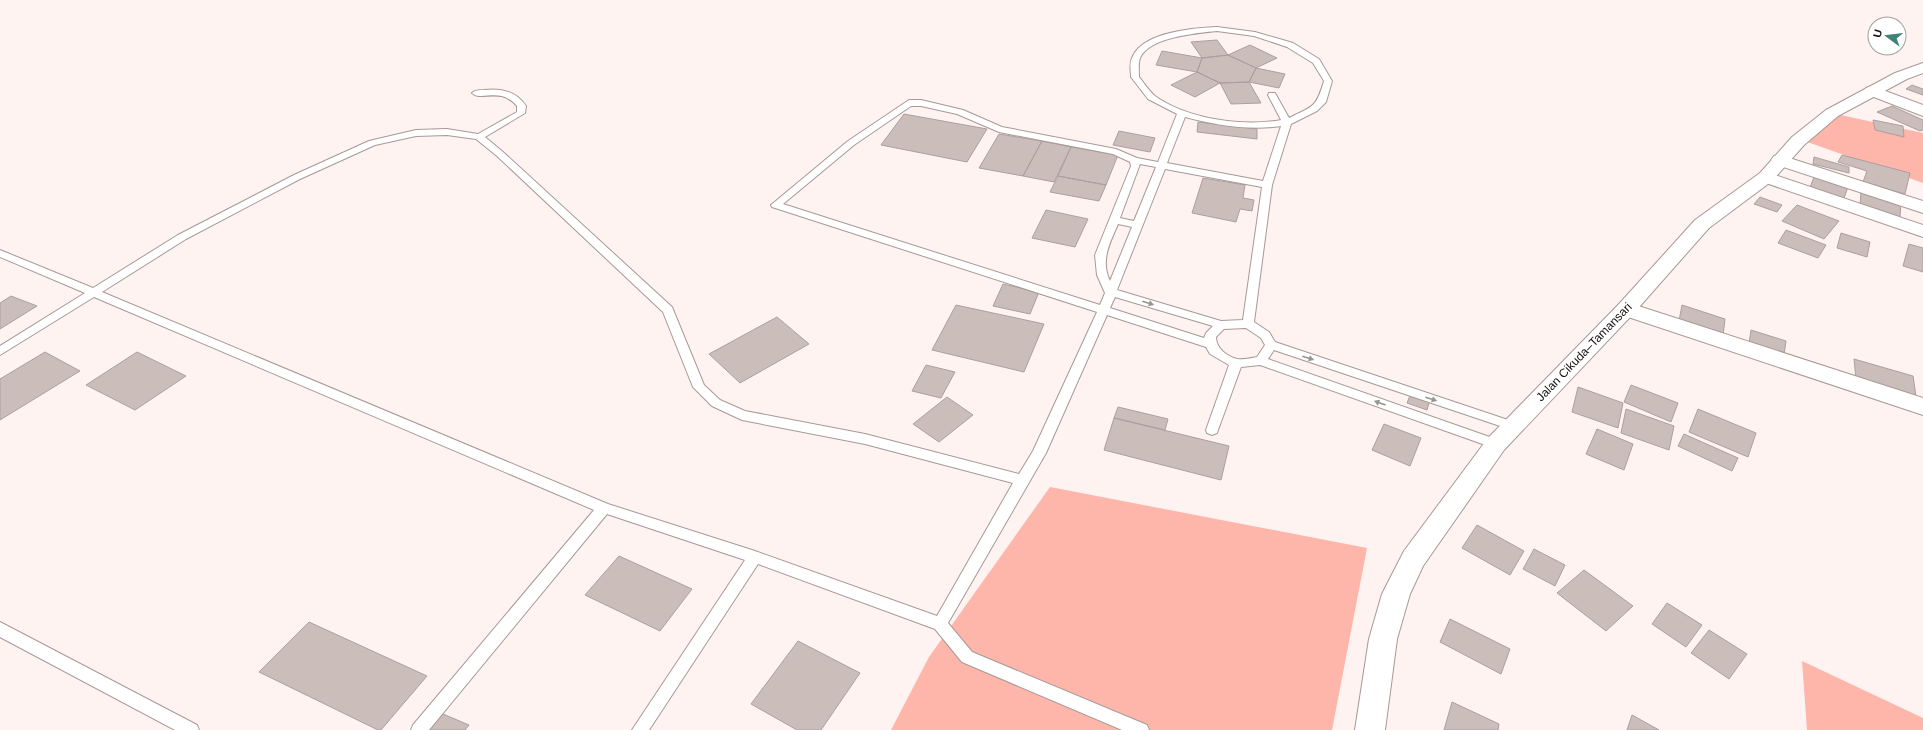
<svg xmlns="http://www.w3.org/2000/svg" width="1923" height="730" viewBox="0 0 1923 730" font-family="Helvetica,sans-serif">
  <rect width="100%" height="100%" fill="#fff3f1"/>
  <path fill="#fdb6a9" d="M1827,112L1923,133V183L1799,139Z
    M1050,487L1367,548L1332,730H891L929,657Z
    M1802,661L1923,718V730H1807Z"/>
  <path fill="#cabdba" stroke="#ac9f9d" d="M1217,40L1228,55L1202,58L1191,42Z
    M1250,45L1277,58L1256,68L1228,55Z
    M1162,51L1202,58L1197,72L1156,65Z
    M1228,55L1256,68L1249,82L1220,83L1197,72L1202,58Z
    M1256,68L1285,74L1279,88L1249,82Z
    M1197,72L1220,83L1195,97L1171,85Z
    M1249,82L1261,103L1231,104L1220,83Z
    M1912,85L1923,89V95L1906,89Z
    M1892,106L1923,120V130L1920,131L1877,112Z
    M904,114L987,129L967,162L881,145Z
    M1873,120L1903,126L1904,137L1875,130Z
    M1198,122L1257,129V139L1197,132Z
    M1119,131L1155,138L1150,152L1113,145Z
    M999,134L1042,141L1023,176L979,168Z
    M1042,141L1071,147L1054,182L1023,176Z
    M1071,147L1118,155L1106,185L1058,176Z
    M1842,155L1910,173L1905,194L1863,182L1867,171L1838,162Z
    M1814,157L1849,167V173L1813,164Z
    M1058,176L1106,185L1099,201L1050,192Z
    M1814,177L1848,187L1843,201L1809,190Z
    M1203,178L1245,185L1243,198L1254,200L1252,211L1240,209L1236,222L1192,213Z
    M1861,190L1901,201L1900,218L1860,207Z
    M1760,197L1782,205L1777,212L1754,204Z
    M1797,205L1839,221L1824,239L1782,221Z
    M1046,210L1088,219L1075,247L1032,238Z
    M1786,230L1826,245L1818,258L1778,243Z
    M1841,233L1870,242L1867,257L1837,248Z
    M1909,244L1923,248V272L1903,266Z
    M1003,284L1039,292L1030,314L993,306Z
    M11,296L37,306L0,329V303Z
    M956,305L1044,324L1024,372L932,350Z
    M1682,305L1725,319L1723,336L1679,321Z
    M777,317L809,344L740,383L709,354Z
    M1751,330L1786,341L1784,355L1749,344Z
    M45,352L80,371L0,420V379Z
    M137,352L186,376L135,410L86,385Z
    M1854,359L1913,376L1916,396L1856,379Z
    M926,365L955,372L941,398L912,391Z
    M1631,385L1678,403L1671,422L1624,402Z
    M1578,387L1623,403L1618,428L1572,412Z
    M1411,393L1430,400L1427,410L1407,403Z
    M947,397L973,415L939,442L913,424Z
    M1118,407L1168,419L1165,430L1114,418Z
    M1626,409L1674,426L1669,450L1621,433Z
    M1698,409L1756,433L1748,457L1689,432Z
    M1114,418L1229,446L1221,480L1104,450Z
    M1384,424L1421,438L1410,466L1372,450Z
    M1597,429L1633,444L1624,470L1586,454Z
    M1684,434L1738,458L1732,471L1678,446Z
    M1477,525L1524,551L1510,575L1462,548Z
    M1534,549L1565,565L1555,586L1523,569Z
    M619,556L692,589L660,631L585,595Z
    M1584,570L1633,606L1606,631L1557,593Z
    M1667,603L1702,625L1686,647L1652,624Z
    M1450,619L1510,649L1501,674L1440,642Z
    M309,622L427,676L381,730H378L259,672Z
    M1709,630L1747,654L1729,679L1691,653Z
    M798,641L860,673L821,730H797L751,704Z
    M1452,702L1499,724L1498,730H1444Z
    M443,714L469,725L465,730H429Z
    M1632,715L1659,730H1627Z"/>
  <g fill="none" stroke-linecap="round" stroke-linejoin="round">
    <g stroke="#a69996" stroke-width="2">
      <path id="lane" d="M1217,27L1255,32L1293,43L1319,59L1332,81L1326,102L1317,111L1291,124L1272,185L1254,322L1269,332L1275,342L1517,423L1519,426L1517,429L1513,431L1509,429L1274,350L1268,359L1501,441L1502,444L1501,447L1496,449L1491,447L1260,365L1241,367L1218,430L1217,433L1212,435L1207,433L1206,430L1229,365L1210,354L1206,347L1107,315L1046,453L948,623L972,652L1147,725L1149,730H1122L962,662L935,629L758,564L649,730H632L745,560L607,514L429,730H411L413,725L594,510L94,297L0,355V346L85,293L0,257V250L93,288L178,235L294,175L369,141L416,130L447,129L478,134L517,112V106C500,86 481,102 472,93C475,90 479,90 484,90C501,88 516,91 526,106L525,113L485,137L503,152L672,307L704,385L720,400L745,411L865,434L1019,474L1033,451L1097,312L772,207L771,205L848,141L909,100H921L963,110L1002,127L1116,149L1137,158L1158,162L1177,114L1148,99L1131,77C1131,71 1129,64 1132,58C1142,32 1193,28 1217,27ZM1217,31L1254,36L1287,47L1313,63L1324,81C1316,108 1313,106 1289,118L1275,93H1269L1268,95L1281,120C1243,127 1187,119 1155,96C1149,91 1144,83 1139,77C1139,71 1138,64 1140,58C1149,37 1197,33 1217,31ZM911,106H921L957,114L999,132L1113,154L1130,162L1131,166L1095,255L1097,275L1105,293L1100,305L783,204L854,145ZM1185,117C1216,125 1249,131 1281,126L1263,181L1167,163ZM447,135L476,139L497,156L663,312L693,387L712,406L742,420L865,444L1013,483L937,616L755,551L608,504L102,292L186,239L300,179L375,145L416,136ZM1140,164L1156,167L1134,221L1120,218ZM1165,169L1262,187L1243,320L1221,321L1117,290ZM1118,224L1132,227L1110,281C1100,260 1110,243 1118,224ZM1115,297L1213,326L1206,333L1204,338L1110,308ZM1246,328L1261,338L1265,345L1257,357C1252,358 1243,360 1237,359C1226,356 1216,348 1216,337L1224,329Z
        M0,622L197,725L199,730H175L0,637Z"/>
    </g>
    <g stroke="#a69996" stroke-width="2">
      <path id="street" d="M1872,86L1923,105V116L1866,94L1864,91L1866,88Z
        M1780,155L1923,201V213L1774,164L1771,160L1774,156Z
        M1766,172L1923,225V237L1760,181L1757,177L1760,173Z
        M1626,302L1923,398V415L1619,314L1616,309L1619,304Z"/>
    </g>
    <g stroke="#a69996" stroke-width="2">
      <path id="secondary" d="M1923,63V73L1907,79L1838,116L1804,145L1772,181L1709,228L1633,314L1504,450L1423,566L1410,594L1397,639L1385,730H1355L1369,639L1382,594L1404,551L1488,438L1619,304L1695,220L1760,173L1792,137L1826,110L1895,73Z"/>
    </g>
    <use href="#lane" fill="#fff" fill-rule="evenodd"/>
    <use href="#street" fill="#fff" fill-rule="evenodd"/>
    <use href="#secondary" fill="#fff" fill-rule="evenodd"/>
  </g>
  <defs><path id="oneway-solid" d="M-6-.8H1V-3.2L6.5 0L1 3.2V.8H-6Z"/></defs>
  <g fill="#979594">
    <use href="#oneway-solid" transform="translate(1148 303) rotate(17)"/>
    <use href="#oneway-solid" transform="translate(1308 358) rotate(18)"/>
    <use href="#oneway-solid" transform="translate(1431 399) rotate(18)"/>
    <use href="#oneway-solid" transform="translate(1380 403) rotate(-160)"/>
  </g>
  <g text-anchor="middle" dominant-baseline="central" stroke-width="3" stroke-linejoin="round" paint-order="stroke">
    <g font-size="12" fill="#171312" stroke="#fff">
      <text transform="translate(1584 352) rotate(-46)">Jalan Cikuda–Tamansari</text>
    </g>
  </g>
  <g transform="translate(1887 36) rotate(285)"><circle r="19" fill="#ffffff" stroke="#a2a1a0"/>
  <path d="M0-3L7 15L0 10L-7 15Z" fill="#3f8378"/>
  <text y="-6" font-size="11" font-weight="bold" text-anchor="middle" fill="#171312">U</text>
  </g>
</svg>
